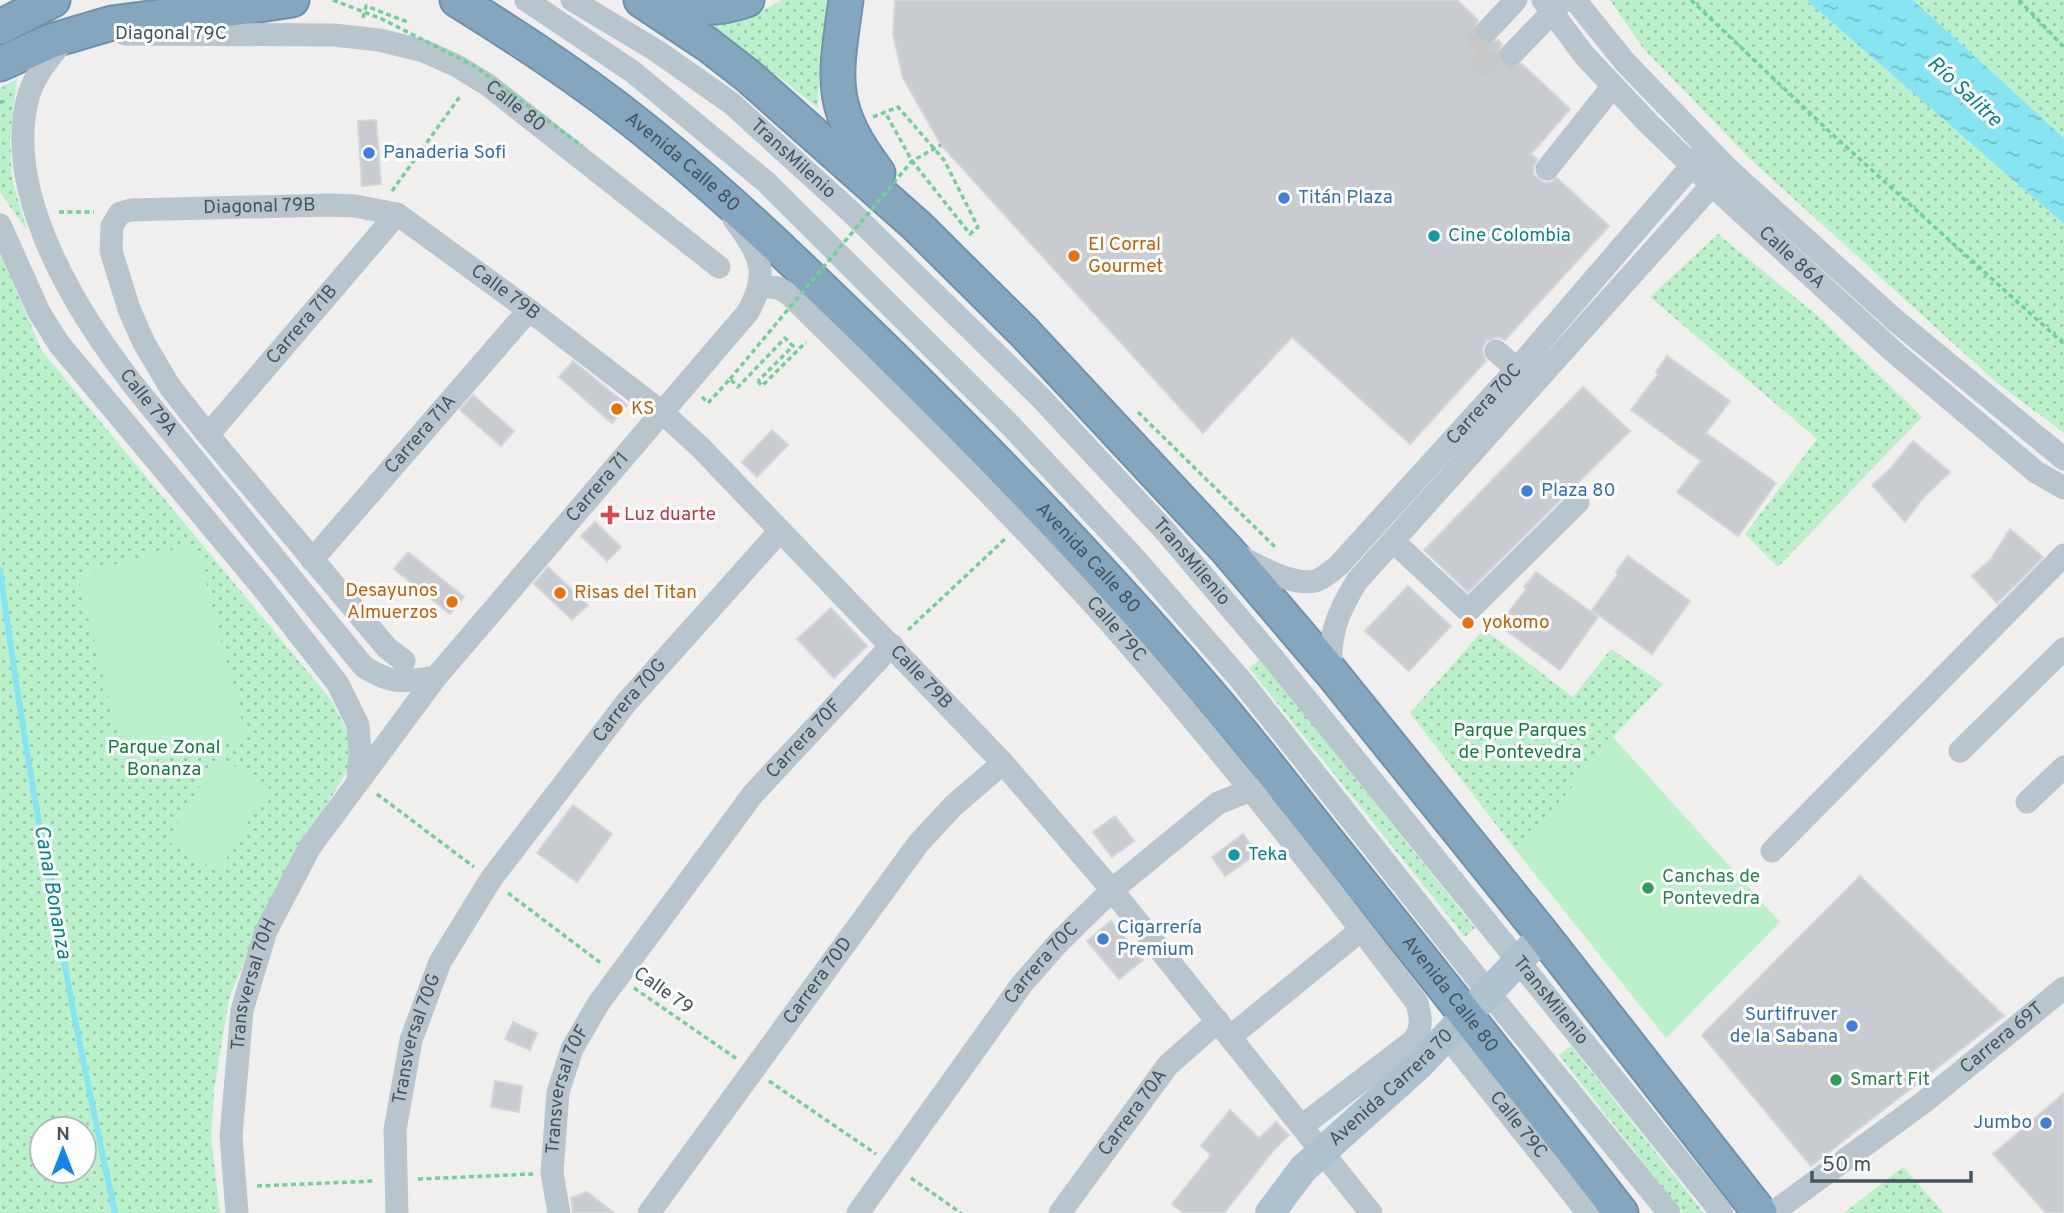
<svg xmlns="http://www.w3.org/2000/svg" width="2064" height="1213" viewBox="0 0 2064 1213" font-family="Overpass,sans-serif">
  <defs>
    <pattern id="grass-dots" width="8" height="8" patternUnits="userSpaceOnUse" patternTransform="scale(1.75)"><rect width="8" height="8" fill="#baf1ca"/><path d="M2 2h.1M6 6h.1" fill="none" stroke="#99c6a7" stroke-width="1.8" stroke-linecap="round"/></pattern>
    <pattern id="water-ripples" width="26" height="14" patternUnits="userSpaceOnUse" patternTransform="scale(1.75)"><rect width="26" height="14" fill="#86e5f0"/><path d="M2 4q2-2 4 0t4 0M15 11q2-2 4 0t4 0" fill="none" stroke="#6fbcc6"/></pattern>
  </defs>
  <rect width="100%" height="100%" fill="#f1eeee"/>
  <path fill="url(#grass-dots)" fill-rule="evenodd" d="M782,0H828L820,49L818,108L709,22L752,16Z
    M1610,0H1806L2064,224V433L1997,383L1750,159L1643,48Z
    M1913,0H2064V138Z
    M17,79L10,137L12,178L27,231L0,192V88Z
    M1718,234L1819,317L1922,417L1778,567L1745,534L1817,439L1650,297Z
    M0,252L42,351L331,700L351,738L349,768L267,904L229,999L214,1091L211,1138L220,1213H0ZM42,1129H84V1171H42Z
    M1484,629L1573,697L1611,649L1663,684L1613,737L1518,853L1410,713Z
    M1260,659L1475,928L1465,937L1249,668Z
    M1571,1046L1704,1213H1683L1559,1055Z
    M1903,1167L1944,1213H1844Z"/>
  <path fill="#baf1ca" d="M196,544L246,737L126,767L77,574Z
    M1613,737L1780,922L1666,1038L1518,853Z
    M218,756L269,787L218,872L167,841Z"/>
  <path fill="url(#water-ripples)" d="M1806,0H1913L2064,138V224Z"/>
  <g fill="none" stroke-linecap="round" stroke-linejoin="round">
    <path stroke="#86e5f0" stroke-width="6" d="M0,570C29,786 69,1000 115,1213"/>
  </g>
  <path fill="#c8ccd1" stroke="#d2d5da" stroke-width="2" d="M895,0H1457L1478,20L1474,28L1478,40L1486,44L1498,40L1502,44L1498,51L1502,64L1509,68L1522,64L1570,109L1531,154L1537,159L1533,168L1534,175L1544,183L1551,182L1557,178L1609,226L1505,340L1498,337L1486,341L1482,349L1486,361L1410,444L1292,337L1203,433L941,145L903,78L893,34Z
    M376,120L381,184L362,186L358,121Z
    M1667,356L1730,401L1706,433L1776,483L1738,536L1677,492L1701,461L1631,410L1658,374L1656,372Z
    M573,361L627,405L612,423L559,377Z
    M1583,387L1630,431L1468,592L1424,550Z
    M473,395L514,431L501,446L460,410Z
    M772,430L788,445L757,477L742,462Z
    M1913,441L1950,472L1924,497L1905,522L1872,485L1891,468Z
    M595,522L621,547L607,561L581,536Z
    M2010,529L2043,557L1997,603L1972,576L1991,559Z
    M408,552L464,597L450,614L394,569Z
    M1628,556L1690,601L1652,654L1592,610L1618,574L1616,572Z
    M548,567L588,605L572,620L534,584Z
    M1536,572L1598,617L1560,670L1499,625L1526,589L1524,587Z
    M1408,586L1451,626L1409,671L1365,631Z
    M831,608L867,646L834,678L797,639Z
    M573,805L612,834L577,882L537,853Z
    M1115,816L1134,841L1112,857L1093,832Z
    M1243,834L1257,854L1225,876L1212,857Z
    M1860,876L2004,1016L1811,1166L1702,1035Z
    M1111,921L1143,960L1119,979L1087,941Z
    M513,1022L537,1033L530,1050L505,1039Z
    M495,1081L522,1086L519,1112L491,1107Z
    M2064,1093V1213H2046L1993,1154Z
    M1230,1110L1259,1138L1276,1122L1289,1135L1273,1151L1224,1213H1184L1172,1204L1211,1155L1201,1146Z
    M587,1192L614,1213H573L571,1198Z"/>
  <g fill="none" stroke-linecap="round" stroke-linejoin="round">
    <path stroke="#c6c8ca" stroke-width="23" stroke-dasharray="23 11" stroke-linecap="butt" d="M1488,30L1470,49L1496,71L1512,54"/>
    <g stroke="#6f92ab" stroke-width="37">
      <g id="highway">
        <path id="s19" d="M457,0C517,37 576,76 632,120C721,190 802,269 883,348C996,459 1106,573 1209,694C1248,739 1284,787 1321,833C1422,959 1522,1085 1621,1213"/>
        <path d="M641,0L707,44L747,75L917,226L1025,333L1227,550L1331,672L1543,935L1760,1213"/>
        <path d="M660,0C693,9 714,11 747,0"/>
        <path d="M846,0C835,80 827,105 878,173"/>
        <path d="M0,27L53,0"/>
        <path d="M0,64L51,41L112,23L166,16L205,13L292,0"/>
      </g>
    </g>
    <path stroke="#71d097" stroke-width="3.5" stroke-dasharray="5 3.5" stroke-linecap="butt" d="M1691,0L1832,134L2064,344
      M2019,0L2064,47
      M363,18L366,6L410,23
      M0,103L3,101
      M873,117L898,107L944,160L978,227L970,234L912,161L885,112
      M392,191L461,95
      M59,212H94
      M758,381L762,386L806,342
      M702,397L708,403L730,379L738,387L785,338L793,346L758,381
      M1138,412L1277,549
      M908,630L1005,539
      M377,794L474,867
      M508,893L602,964
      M634,988L737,1059
      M769,1081L876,1154
      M911,1178L961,1213
      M418,1179L533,1174
      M257,1186L375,1181"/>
    <g stroke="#b9c5cc" stroke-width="23">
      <path d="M526,0L633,72L766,182L1011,426L1131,554L1240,679L1488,992L1669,1213"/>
      <path id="s1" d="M572,0L657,51L731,103L851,212L1040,397L1166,532L1273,658L1722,1213"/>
      <path id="s2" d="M1543,0L1584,55L1648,123L1712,185L1894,352L2036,472L2064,488"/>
      <path d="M1575,0L1625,62L1727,168L1895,320L2064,459"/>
      <path d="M1488,30L1516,0"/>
      <path id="s3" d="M125,34L334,35L379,40L424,51L457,66L488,85L719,267"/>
      <path id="s4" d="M68,36C53,53 36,72 29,94C0,193 80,318 139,392L364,667C393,685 403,682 436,677"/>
      <path d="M1512,54L1561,3"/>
      <path d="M1547,169L1613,86"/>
      <path d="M0,225L39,312L59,344L263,588L338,684L358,725L360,753L358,780"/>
      <path id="s5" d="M760,286L778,288L789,294C893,397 999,500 1097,608C1210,735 1315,868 1417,1003C1421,1018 1423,1028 1413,1041L1302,1126"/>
      <path d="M1496,351L1517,369"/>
      <path id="s6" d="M208,435L397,214"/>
      <path d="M1393,541L1466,609H1470L1578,502"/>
      <path id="s7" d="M1237,555C1257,565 1291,586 1315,581C1323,579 1331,571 1338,566L1517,369L1707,148"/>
      <path id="s8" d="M312,560L529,310"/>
      <path id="s9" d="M404,661L387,648L208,435L170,387L144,343L129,309L111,251L112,226L120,213L131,210L330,205L355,206L397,214L529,310L663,413L701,448L1003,763L1112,890L1371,1213"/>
      <path d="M1331,672C1329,634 1337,613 1357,581L1722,174"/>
      <path d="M1960,751L2064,649"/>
      <path d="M2027,802L2064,767"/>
      <path d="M1772,851L2064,555"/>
      <path id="s10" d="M1447,1036L1588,1213"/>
      <path d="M1230,1037L1361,930"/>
      <path id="s11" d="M237,1213L231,1136L242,1010L266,931L310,847L436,677L748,312C771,271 759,254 734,219"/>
      <path id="s12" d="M397,1213L395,1130L411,1040L440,962L491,879L626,703L779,532"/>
      <path id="s13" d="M559,1213L552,1173L558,1092L572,1049L598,1004L753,794L892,645"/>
      <path id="s14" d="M649,1213L918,844L953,806L1003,763"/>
      <path id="s15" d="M858,1213L1022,984L1059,942L1112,890L1218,803L1251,790L1265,789"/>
      <path id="s16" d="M1060,1213L1168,1065L1218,1021"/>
      <path id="s17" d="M1772,1213L1924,1102L2064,988"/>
    </g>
    <path stroke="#adc1cf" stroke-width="30" id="s18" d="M1270,1213L1303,1169L1420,1064L1543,935"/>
    <use href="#highway" stroke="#84a7bf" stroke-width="33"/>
    <path stroke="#71d097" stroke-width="3.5" stroke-dasharray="5 3.5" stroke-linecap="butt" d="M333,0L382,19L474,66L582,146
      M730,379L912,161L941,145"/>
  </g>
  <g fill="#3f7fe0" stroke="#fff" stroke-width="2.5">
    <circle cx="369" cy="153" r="7"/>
    <circle cx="1284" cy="198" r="7"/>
    <circle cx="1527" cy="491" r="7"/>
    <circle cx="1103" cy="939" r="7"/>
    <circle cx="1852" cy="1026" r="7"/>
    <circle cx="2046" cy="1123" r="7"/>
  </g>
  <g fill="#0f9aa8" stroke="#fff" stroke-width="2.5">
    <circle cx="1434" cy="236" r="7"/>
    <circle cx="1234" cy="855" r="7"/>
  </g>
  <g fill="#e8710a" stroke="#fff" stroke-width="2.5">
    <circle cx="1074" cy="256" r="7"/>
    <circle cx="617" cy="409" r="7"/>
    <circle cx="560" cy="593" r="7"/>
    <circle cx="452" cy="602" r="7"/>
    <circle cx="1468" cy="623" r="7"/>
  </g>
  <path fill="#e0444e" stroke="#fff" stroke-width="2.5" d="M606.5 504.5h7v7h7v7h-7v7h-7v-7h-7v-7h7z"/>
  <g fill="#2e9e5b" stroke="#fff" stroke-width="2.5">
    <circle cx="1648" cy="888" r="7"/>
    <circle cx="1836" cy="1080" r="7"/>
  </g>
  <g text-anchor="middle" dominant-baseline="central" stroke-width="6" stroke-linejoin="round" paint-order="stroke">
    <g font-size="19" fill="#46545d" stroke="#fff">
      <text x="171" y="34">Diagonal 79C</text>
      <text stroke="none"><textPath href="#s3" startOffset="408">Calle 80</textPath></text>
      <text stroke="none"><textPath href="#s1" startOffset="273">TransMilenio</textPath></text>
      <text stroke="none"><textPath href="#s19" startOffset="278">Avenida Calle 80</textPath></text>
      <text stroke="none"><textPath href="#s9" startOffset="690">Diagonal 79B</textPath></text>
      <text stroke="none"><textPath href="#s2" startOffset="359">Calle 86A</textPath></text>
      <text stroke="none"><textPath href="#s9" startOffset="962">Calle 79B</textPath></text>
      <text stroke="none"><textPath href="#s6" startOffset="145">Carrera 71B</textPath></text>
      <text stroke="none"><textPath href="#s4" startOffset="413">Calle 79A</textPath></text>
      <text stroke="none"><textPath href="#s7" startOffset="329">Carrera 70C</textPath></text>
      <text stroke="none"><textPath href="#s8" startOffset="166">Carrera 71A</textPath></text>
      <text stroke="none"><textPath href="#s11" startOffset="842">Carrera 71</textPath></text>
      <text stroke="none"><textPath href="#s19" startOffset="845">Avenida Calle 80</textPath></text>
      <text stroke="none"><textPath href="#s1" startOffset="840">TransMilenio</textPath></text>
      <text stroke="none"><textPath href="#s5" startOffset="499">Calle 79C</textPath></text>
      <text stroke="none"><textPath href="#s9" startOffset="1530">Calle 79B</textPath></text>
      <text stroke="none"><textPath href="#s12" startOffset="581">Carrera 70G</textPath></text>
      <text stroke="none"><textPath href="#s13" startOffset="555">Carrera 70F</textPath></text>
      <text stroke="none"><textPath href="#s15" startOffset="310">Carrera 70C</textPath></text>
      <text stroke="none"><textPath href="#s14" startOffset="287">Carrera 70D</textPath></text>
      <text stroke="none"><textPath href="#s11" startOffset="231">Transversal 70H</textPath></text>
      <text transform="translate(663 991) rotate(35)">Calle 79</text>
      <text stroke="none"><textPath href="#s19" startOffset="1412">Avenida Calle 80</textPath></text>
      <text stroke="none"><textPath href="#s1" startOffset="1407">TransMilenio</textPath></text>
      <text stroke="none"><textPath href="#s12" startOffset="177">Transversal 70G</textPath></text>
      <text stroke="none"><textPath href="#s17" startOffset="289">Carrera 69T</textPath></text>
      <text stroke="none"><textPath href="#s18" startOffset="175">Avenida Carrera 70</textPath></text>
      <text stroke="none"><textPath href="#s13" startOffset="126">Transversal 70F</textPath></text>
      <text stroke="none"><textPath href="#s16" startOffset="124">Carrera 70A</textPath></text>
      <text stroke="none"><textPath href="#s10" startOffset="114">Calle 79C</textPath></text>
    </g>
    <g font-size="19" fill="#366cbe" stroke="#fff" text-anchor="start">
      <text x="383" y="153">Panaderia Sofi</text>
      <text x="1298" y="198">Titán Plaza</text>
      <text x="1541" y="491">Plaza 80</text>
      <text x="1117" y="928">Cigarrería<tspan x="1117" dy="22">Premium</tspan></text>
      <text x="1838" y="1015" text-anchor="end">Surtifruver<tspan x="1838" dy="22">de la Sabana</tspan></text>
      <text x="2032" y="1123" text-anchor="end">Jumbo</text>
    </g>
    <g font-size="19" fill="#0d838f" stroke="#fff" text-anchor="start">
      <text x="1448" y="236">Cine Colombia</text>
      <text x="1248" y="855">Teka</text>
    </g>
    <g font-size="19" fill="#c56008" stroke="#fff" text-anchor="start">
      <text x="1088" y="245">El Corral<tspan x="1088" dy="22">Gourmet</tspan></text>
      <text x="631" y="409">KS</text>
      <text x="438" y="591" text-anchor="end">Desayunos<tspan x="438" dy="22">Almuerzos</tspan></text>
      <text x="574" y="593">Risas del Titan</text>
      <text x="1482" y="623">yokomo</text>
    </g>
    <g font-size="19" fill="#be3a42" stroke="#fff" text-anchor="start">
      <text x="624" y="515">Luz duarte</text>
    </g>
    <g font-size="19" fill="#13813e" stroke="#fff">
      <text x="1520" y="731">Parque Parques<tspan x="1520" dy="22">de Pontevedra</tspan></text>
      <text x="164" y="748">Parque Zonal<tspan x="164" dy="22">Bonanza</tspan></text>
    </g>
    <g font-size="19" fill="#27864d" stroke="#fff" text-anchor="start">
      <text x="1662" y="877">Canchas de<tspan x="1662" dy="22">Pontevedra</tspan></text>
      <text x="1850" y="1080">Smart Fit</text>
    </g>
    <g font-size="21" font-style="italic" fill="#08828f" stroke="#fff">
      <text transform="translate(1964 92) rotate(43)">Río Salitre</text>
      <text transform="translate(52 892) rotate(80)">Canal Bonanza</text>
    </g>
  </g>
  <g transform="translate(63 1150)"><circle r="33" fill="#ffffff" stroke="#b5bbbe" stroke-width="2"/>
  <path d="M0-5L12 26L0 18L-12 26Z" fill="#1186e8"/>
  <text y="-10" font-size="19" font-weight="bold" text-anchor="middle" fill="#46545d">N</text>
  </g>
  <path d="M1812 1171v10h159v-10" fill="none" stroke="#46545d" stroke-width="3.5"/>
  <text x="1822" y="1171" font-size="21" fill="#46545d" stroke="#ffffff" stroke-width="5" paint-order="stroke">50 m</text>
</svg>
